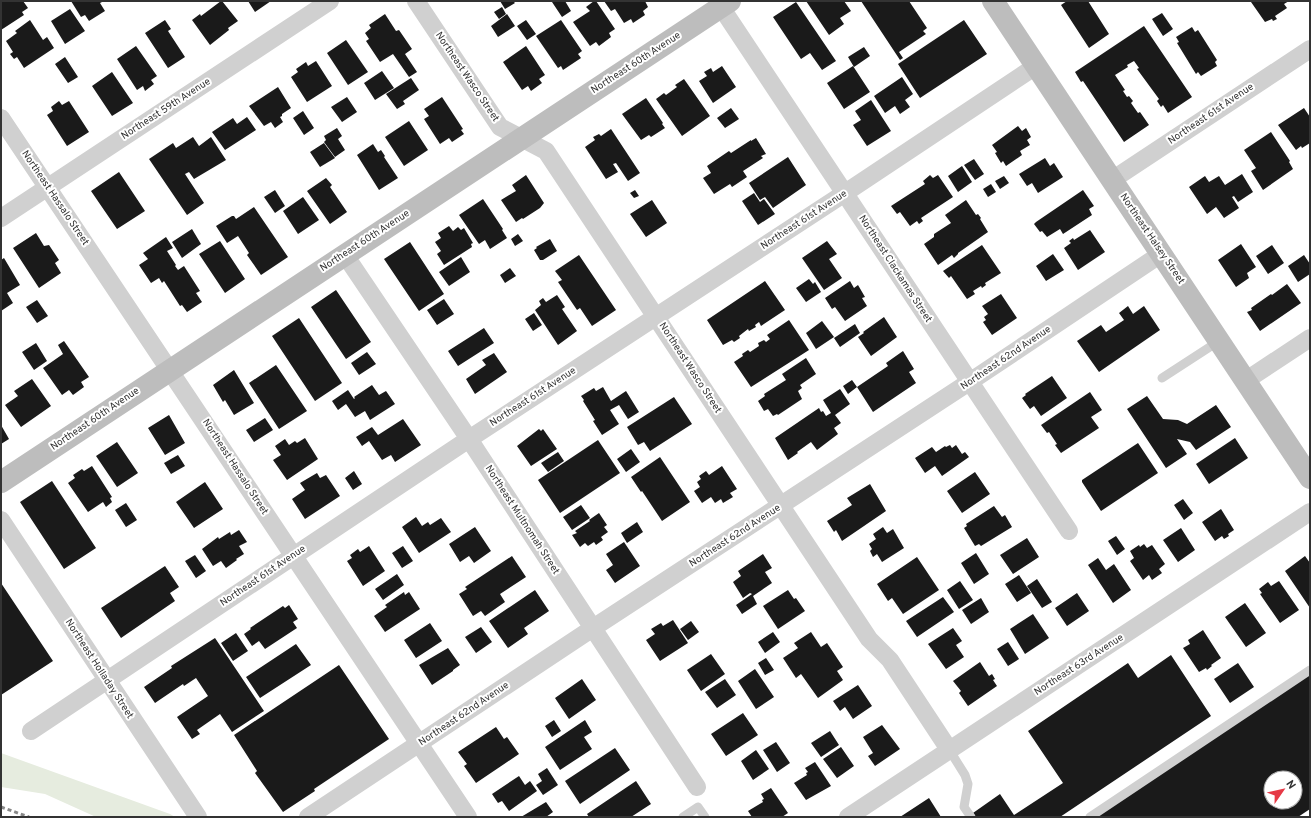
<svg xmlns="http://www.w3.org/2000/svg" width="1311" height="818" viewBox="0 0 1311 818" font-family="Overpass,sans-serif">
  <rect width="100%" height="100%" fill="#fff"/>
  <path fill="#e6ecdf" d="M1,753L170,814L175,817H96L45,794L1,787Z"/>
  <path fill="#1a1a1a" fill-rule="evenodd" d="M1,1H23L28,8L22,12L24,15L1,30Z
    M71,1H104L100,3L105,11L89,21L85,15L81,17Z
    M221,1H222L238,21L228,28L229,30L210,45L192,20L200,14L201,16Z
    M248,1H271L255,12Z
    M500,1H513L515,3L505,9Z
    M554,1H565L571,11L562,17L552,2Z
    M594,1H596L615,29L609,33L611,37L599,46L596,42L590,46L573,22L590,11L586,7Z
    M604,1H645L648,7L643,11L645,15L633,23L631,19L624,23L615,9L611,11Z
    M806,1H844L851,11L840,18L844,24L829,35Z
    M861,1H909L927,28L923,31L926,34L899,52L903,58L900,60Z
    M1067,1H1088L1109,34L1089,48L1061,5Z
    M1253,1H1289L1284,4L1287,8L1275,16L1277,19L1273,21L1272,19L1265,22L1251,2Z
    M796,2L836,61L822,70L810,53L801,59L773,17Z
    M502,7L506,14L499,19L494,12Z
    M70,9L85,31L65,44L51,21Z
    M1162,13L1173,29L1163,36L1152,19Z
    M385,14L396,31L399,30L412,49L405,54L417,72L409,77L393,54L380,62L366,41L369,39L365,33L371,28L369,25Z
    M507,14L515,26L498,37L491,26Z
    M30,20L43,40L47,37L54,48L24,68L17,57L14,59L10,54L13,52L6,41L17,33L15,31Z
    M165,20L171,29L168,31L185,57L168,68L145,33Z
    M526,20L536,34L527,40L517,26Z
    M561,20L582,51L578,54L581,58L563,70L561,66L558,68L536,36Z
    M964,20L987,54L920,98L898,64Z
    M1144,26L1192,97L1168,113L1163,105L1161,107L1157,101L1159,99L1137,69L1139,68L1134,61L1127,65L1128,67L1115,75L1125,90L1123,91L1127,97L1129,96L1133,101L1131,103L1138,113L1140,112L1149,125L1124,142L1083,81L1081,82L1075,72Z
    M1192,27L1195,32L1198,30L1217,60L1215,62L1217,66L1201,76L1198,72L1196,74L1177,43L1179,42L1176,37Z
    M346,40L368,72L348,85L327,53Z
    M136,46L157,76L151,80L154,84L145,91L143,86L137,90L117,59Z
    M526,46L545,75L539,79L542,83L531,91L528,86L522,90L503,62Z
    M864,47L870,56L854,67L848,57Z
    M65,57L78,77L68,83L55,64Z
    M316,61L332,86L307,102L291,77L298,72L296,69L306,62L308,66Z
    M722,66L736,87L713,103L699,81L707,76L704,72L711,68L713,72Z
    M853,66L870,92L844,109L827,83Z
    M382,71L394,88L375,100L364,83Z
    M112,72L133,103L112,116L92,86Z
    M902,77L913,94L905,100L910,107L900,114L895,106L885,113L874,96Z
    M411,78L419,90L403,101L405,104L397,109L386,94Z
    M684,79L710,116L682,136L656,99L664,93L666,95L677,87L675,85Z
    M278,87L291,108L282,114V116L280,117L283,122L275,128L271,122L264,126L249,106Z
    M347,97L357,112L342,122L331,107Z
    M442,97L463,129L461,130L464,134L452,142L449,138L440,144L424,119L429,116L424,109Z
    M646,98L663,123L662,124L665,128L651,137L649,135L641,140L622,114Z
    M871,100L891,131L867,146L853,125L861,120L855,111Z
    M59,101L62,105L69,101L89,132L67,146L47,115L53,111L51,107Z
    M731,108L739,119L725,128L717,118Z
    M1304,108L1310,117V143L1302,148L1301,146L1296,150L1278,125Z
    M303,111L314,128L304,135L293,118Z
    M247,117L256,130L225,150L212,132L233,118L237,124Z
    M409,121L428,150L404,166L385,137Z
    M1018,126L1022,131L1026,128L1031,137L1027,140L1030,145L1020,151L1022,155L1006,166L1003,161L1001,163L995,153L997,152L992,145Z
    M337,128L342,136L338,139L345,150L335,157L324,142L326,140L324,136Z
    M611,129L640,173L628,181L616,163L613,164L618,172L606,179L585,147L595,140L593,137L599,134L601,136Z
    M1271,132L1290,161L1289,162L1293,169L1263,190L1251,171L1256,168L1244,150Z
    M193,137L199,146L211,137L226,160L194,179L189,172L185,174L204,203L187,215L149,159L173,143L176,148Z
    M756,138L766,154L761,156L763,158L743,171L747,177L732,187L730,184L714,194L703,178L711,173L707,166L729,151L731,153L751,140V141Z
    M324,143L335,158L320,167L310,152Z
    M373,144L378,152L381,150L385,156L384,157L398,178L379,190L357,155Z
    M788,157L806,185L773,208L765,197L760,200L749,183Z
    M1045,158L1050,166L1054,163L1063,177L1038,193L1032,183L1027,186L1019,174Z
    M974,159L984,174L975,180L964,165Z
    M962,166L972,182L958,192L948,176Z
    M119,172L145,211L117,229L91,191Z
    M1242,174L1253,192L1238,202L1234,196L1232,197L1239,208L1224,218L1216,207L1207,214L1189,187L1205,176L1209,182L1219,176L1225,185Z
    M526,175L544,203L540,208L523,219L522,218L516,222L501,200L516,191L512,185Z
    M930,175L933,178L938,175L953,197L921,218L923,221L919,224L917,221L910,226L900,212L897,214L891,206L925,184L923,181Z
    M1004,176L1009,183L1000,189L995,181Z
    M326,178L332,185L330,187L347,212L330,224L307,191Z
    M991,184L996,192L988,197L983,189Z
    M275,190L285,206L275,213L264,197Z
    M635,190L639,196L634,198L630,193Z
    M1083,190L1094,206L1089,209L1092,215L1063,234L1060,229L1047,237L1042,231L1040,232L1034,224L1036,222Z
    M754,193L760,202L764,199L775,214L758,225L742,201Z
    M303,197L319,220L298,234L283,211Z
    M483,199L503,229L502,230L507,238L490,249L485,240L479,244L459,215Z
    M652,200L667,223L646,237L630,214Z
    M966,200L976,215L978,214L981,218L980,219L988,232L958,253V254L954,258L952,255L938,265L924,244L934,237V234L951,223L945,215Z
    M254,207L288,257L261,275L247,255L249,253L238,236L227,243L216,226L232,216H234L236,219Z
    M449,226L453,231L458,227L461,230L464,228L473,243L471,244L472,247L444,265L437,254L441,251L435,242L441,238L438,233Z
    M192,229L201,244L182,258L172,242Z
    M1090,230L1105,252L1078,270L1064,248L1071,243L1069,241L1073,238L1074,240Z
    M36,233L44,246L49,245L59,260L55,263L61,273L39,288L13,248Z
    M518,234L523,241L515,246L511,239Z
    M166,237L173,248L167,251L176,265L175,266L178,270L184,266L200,291L196,293L202,302L187,312L182,305L180,306L164,281L162,283L159,278L151,283L139,265L148,259L143,253Z
    M550,239L557,251L543,260H540L534,250L537,248L536,247Z
    M220,241L245,279L225,293L199,254Z
    M827,241L837,254L829,259L842,278L824,290L802,258Z
    M410,242L444,294L419,311L384,259Z
    M1241,244L1256,267L1247,273L1249,278L1236,287L1218,260Z
    M982,245L1001,273L985,283L986,285L982,288L981,286L973,291L975,294L967,299L951,276L949,278L943,271Z
    M1272,245L1284,263L1268,274L1256,256Z
    M1053,254L1064,270L1046,281L1036,266Z
    M579,255L616,310L592,326L580,308L577,310L558,282L562,280L555,271Z
    M1304,255L1310,264V274L1298,282L1288,266Z
    M461,257L470,272L449,286L439,272Z
    M4,258L20,285L7,293L13,303L1,311V260Z
    M510,268L516,276L505,283L500,275Z
    M809,279L813,284L815,282L821,292L806,302L796,288Z
    M765,281L785,310L761,326L759,322L755,325L756,327L749,331L748,329L739,336L740,338L734,342L732,340L723,345L707,320Z
    M850,281L854,288L858,285L865,297L862,298L867,306L845,321L835,307L832,309L825,298Z
    M1287,284L1301,303L1260,331L1247,312L1252,310L1251,308L1271,294L1272,295Z
    M336,290L371,342L346,359L311,307Z
    M1001,294L1017,318L992,335L983,322L986,320L984,317L988,314L982,306Z
    M557,295L565,307L562,309L577,331L558,345L535,310L541,305L539,301L543,298L546,302Z
    M444,299L454,314L437,325L427,310Z
    M37,300L48,316L37,323L26,307Z
    M1128,306L1133,314L1144,306L1160,330L1099,372L1077,341L1101,325L1106,332L1124,320L1119,313Z
    M534,313L542,325L533,331L525,319Z
    M884,317L897,337L871,356L858,337L864,333L863,332Z
    M299,318L342,383L315,401L272,336Z
    M789,320L809,350L751,387L734,362L743,356L742,354L748,350L750,352L759,346L758,343L764,340L766,342L770,339L767,335Z
    M822,321L834,337L816,349L806,333Z
    M855,324L860,333L840,347L834,338Z
    M484,328L494,343L458,366L448,351Z
    M64,341L89,377L81,382L84,387L73,395L69,390L62,395L43,368L63,354L58,345Z
    M36,343L47,361L34,370L22,352Z
    M903,351L914,369L909,372L916,383L873,412L857,387L888,366L886,363Z
    M367,352L376,364L359,375L351,363Z
    M494,353L507,372L475,394L466,379L486,365L482,360Z
    M806,358L816,374L800,385L802,388L798,391L802,399L778,415L777,414L773,416L768,409L764,411L758,401L765,396L764,394L786,380L782,374Z
    M276,365L307,411L279,429L249,383Z
    M234,370L254,403L234,415L225,400L223,402L213,385Z
    M1052,376L1067,398L1041,416L1034,406L1030,409L1022,398L1026,395L1025,394Z
    M32,379L51,406L21,427L5,405L18,396L14,391Z
    M852,380L857,387L848,394L843,386Z
    M372,385L379,395L386,391L395,404L370,420L365,411L355,417L346,404L338,410L332,401L348,390L354,399L355,398L354,397Z
    M603,387L611,401L626,391L639,412L628,419L619,405L610,410L619,424L602,435L593,421L595,420L583,401L584,400L581,396L594,388L596,391Z
    M840,389L850,404L835,415L841,423L834,428L838,434L817,450L811,442L797,452L798,453L788,460L775,438L819,408L821,412L823,411L826,416L831,413L823,400Z
    M1090,392L1102,410L1091,417L1099,428L1061,453L1055,445L1057,444L1049,432L1047,433L1041,425Z
    M1147,396L1163,419L1178,420L1187,424L1216,405L1231,427L1196,450L1190,442L1177,439L1187,454L1166,468L1127,409Z
    M674,397L692,424L650,451L644,442L638,445L627,427Z
    M169,415L185,443L165,455L148,428Z
    M265,418L273,430L254,442L246,430Z
    M403,419L421,445L395,462L391,455L382,460L369,441L362,446L356,437L372,427L378,435Z
    M1,425L9,439L1,444Z
    M539,429L541,431L543,429L557,449L531,466L517,446Z
    M305,438L318,459L287,480L273,460L281,455L275,446L285,439L289,445L295,441L297,443Z
    M1235,438L1248,458L1209,484L1196,464Z
    M598,440L620,473L560,513L538,480Z
    M117,442L138,473L117,487L96,456Z
    M1138,443L1158,473L1101,511L1082,482V480Z
    M950,445L952,448L956,445L962,454L965,452L969,457L942,476L935,466L925,473L915,458L932,447L936,452L945,446L946,447Z
    M631,449L640,462L626,472L617,459Z
    M558,452L564,461L548,472L541,463Z
    M178,455L185,466L171,474L164,463Z
    M660,457L690,502L662,521L642,491L641,492L631,477Z
    M92,466L112,497L110,498L112,502L106,507L103,502L88,512L68,483L75,478L73,475L82,469L84,471Z
    M722,466L737,489L730,493L733,497L723,503L721,499L715,503L711,497L702,503L694,491L700,487L697,482L701,479L699,476L706,471L709,475Z
    M354,471L362,484L353,490L345,478Z
    M975,472L990,494L962,513L947,491Z
    M317,473L320,478L326,475L340,496L305,519L292,499L305,490L300,483Z
    M52,481L96,548L64,569L20,502Z
    M205,482L223,509L194,528L176,502Z
    M870,484L886,511L842,541L836,530L834,532L827,521L852,505L847,498Z
    M1183,499L1193,513L1184,520L1174,505Z
    M126,503L137,520L126,527L115,510Z
    M581,505L590,518L572,530L563,517Z
    M994,506L1002,517L1005,515L1012,527L981,546L979,544L975,546L964,528L967,526L966,524Z
    M1221,509L1234,530L1228,534L1229,536L1224,539L1222,536L1215,541L1202,522Z
    M599,513L607,525L604,527L608,532L601,537L603,540L596,545L594,542L588,546L585,543L580,547L572,535L577,533L575,531L590,521L589,520Z
    M416,517L422,526L428,522L430,525L441,518L451,532L419,553L402,527Z
    M637,522L643,532L627,543L621,533Z
    M475,527L491,551L474,563L469,556L460,562L449,544Z
    M883,527L887,533L893,529L904,548L882,562L877,554L873,557L870,551L872,549L869,544L876,539L873,534Z
    M1181,528L1195,550L1178,562L1163,540Z
    M239,530L247,542L239,546L244,554L236,559L237,560L226,568L221,561L213,566L202,549L218,537L219,539L230,532L231,535Z
    M1116,536L1125,549L1117,555L1108,541Z
    M1027,538L1039,557L1013,574L1000,555Z
    M624,542L640,566L615,583L606,570L613,565L606,554Z
    M1144,544L1147,548L1152,545L1165,564L1159,569L1162,573L1152,580L1149,575L1143,580L1130,561L1134,558L1130,551L1139,545L1140,547Z
    M369,546L385,571L363,586L347,561L352,558L350,555L358,549L360,552Z
    M403,546L413,561L402,568L392,553Z
    M976,553L989,574L974,584L961,563Z
    M763,554L772,568L765,572L772,583L753,596L757,604L742,614L736,605L752,594L750,593L743,598L733,582L741,576L738,571Z
    M195,555L206,571L196,578L185,561Z
    M512,556L526,577L500,594L505,602L485,616L481,611L473,616L459,594L467,589L465,587Z
    M1305,556L1310,563V608L1285,571Z
    M917,557L939,590L903,614L892,598L888,601L877,584Z
    M1098,558L1106,570L1114,564L1131,590L1113,603L1088,565Z
    M165,566L179,587L170,593L175,601L121,638L101,608Z
    M397,574L404,585L383,600L375,589Z
    M1019,575L1031,593L1017,602L1005,584Z
    M1037,579L1052,602L1042,608L1027,586Z
    M960,581L973,600L959,609L947,590Z
    M1279,581L1299,610L1280,623L1260,594L1262,593L1259,589L1268,582L1271,586Z
    M1,583L53,661L1,695Z
    M535,590L549,611L524,628L528,634L508,648L489,621Z
    M788,590L794,599L796,598L805,611L778,629L763,606Z
    M404,592L405,595L409,592L420,609L385,632L374,616L387,607L385,605Z
    M1077,593L1089,611L1067,626L1055,608Z
    M943,597L954,612L917,637L906,621Z
    M981,598L989,612L971,624L962,610Z
    M1245,603L1266,633L1246,647L1225,617Z
    M289,605L298,619L293,622L297,628L265,649L259,641L252,646L244,634L251,629L250,628L283,606L285,608Z
    M1033,614L1049,638L1025,654L1010,629Z
    M673,620L688,643L660,661L646,640L655,634L651,629L661,623L663,626Z
    M691,621L699,632L688,640L680,629Z
    M430,623L442,641L416,658L404,640Z
    M481,627L492,642L476,653L465,637Z
    M953,628L962,641L956,645L964,657L946,669L928,644Z
    M1203,630L1221,658L1211,665L1212,666L1207,670L1206,668L1199,672L1183,648L1190,644L1188,640Z
    M773,632L780,642L765,653L758,642Z
    M811,632L821,647L827,643L843,667L837,671L843,680L818,698L801,674L796,678L783,658L798,648L794,643Z
    M236,633L248,651L233,661L221,643Z
    M215,638L264,711L232,732L220,714L197,730L200,734L192,739L177,717L208,696L196,678L184,686L183,684L155,703L144,687L172,668L171,666Z
    M1008,642L1019,659L1008,666L997,649Z
    M296,644L311,665L260,698L246,677Z
    M448,648L460,665L453,670V671L432,685L419,665Z
    M711,654L725,674L701,691L687,670Z
    M1171,655L1211,716L1060,817H976L973,813L1000,794L1014,815L1063,783L1028,731L1128,663L1138,678Z
    M766,658L774,670L765,675L758,663Z
    M980,662L989,676L992,674L995,679L993,680L997,686L968,706L959,693L961,691L953,681Z
    M1238,663L1254,687L1230,703L1214,679Z
    M339,665L389,739L314,789L315,791L283,812L255,773L257,771L234,735Z
    M755,669L774,697L756,709L738,681Z
    M1310,674V809L1298,817H1096ZM1271,778H1295V802H1271Z
    M582,679L596,700L569,719L555,698Z
    M725,679L736,695L717,708L705,692Z
    M858,685L872,706L853,719L845,707L840,711L833,701Z
    M743,713L758,735L726,756L711,734Z
    M554,720L561,731L552,737L545,726Z
    M585,720L592,732L584,737L592,749L560,770L545,747Z
    M882,725L900,749L875,766L868,756L873,753L863,737Z
    M496,727L504,739L507,737L519,754L476,783L464,766L467,764L458,752Z
    M830,731L839,745L821,757L811,743Z
    M776,742L790,763L777,772L763,750Z
    M841,747L854,766L837,778L823,759Z
    M615,748L630,770L580,804L565,781Z
    M756,750L769,769L753,780L741,761Z
    M815,762L831,786L806,800L794,783L807,775L806,773L808,772L805,768Z
    M547,768L558,785L543,795L536,785L542,781L538,774Z
    M519,776L525,785L530,781L537,791L509,811L502,801L498,803L492,794Z
    M636,781L651,804L631,817H589L587,814Z
    M771,788L788,813L782,817H752L748,811L763,802L762,800L764,799L761,794Z
    M929,798L941,817H900Z
    M546,802L553,812L546,817H521Z"/>
  <g fill="none" stroke-linecap="round" stroke-linejoin="round">
    <path stroke="#d0d0d0" stroke-width="9" d="M1162,378L1219,341
      M950,751L965,775L968,784L964,807L971,817
      M683,817L698,807L705,817
      M1090,817L1310,670"/>
    <path stroke="#d0d0d0" stroke-width="18" d="M416,1L500,127L546,151L869,639L890,660L950,751
      M721,7L1069,531
      M1,118L468,817
      M1112,180L1310,49
      M1,218L330,1
      M345,255L469,439L697,787
      M1245,381L1310,338
      M1,520L198,817
      M31,731L469,439L845,193L1036,66
      M308,817L593,628L980,375L1161,254
      M848,817L1310,512"/>
    <path stroke="#bdbdbd" stroke-width="22" d="M993,1L1310,478
      M1,482L730,1"/>
    <path stroke="#888" stroke-width="3" stroke-dasharray="4 3" stroke-linecap="butt" d="M1,807L29,817"/>
  </g>
  <g text-anchor="middle" dominant-baseline="central" stroke-width="4" stroke-linejoin="round" paint-order="stroke">
    <g font-size="10" fill="#333" stroke="#fff">
      <text transform="translate(636 63) rotate(-33)">Northeast 60th Avenue</text>
      <text transform="translate(467 77) rotate(56)">Northeast Wasco Street</text>
      <text transform="translate(166 109) rotate(-33)">Northeast 59th Avenue</text>
      <text transform="translate(1211 114) rotate(-34)">Northeast 61st Avenue</text>
      <text transform="translate(55 198) rotate(56)">Northeast Hassalo Street</text>
      <text transform="translate(804 220) rotate(-33)">Northeast 61st Avenue</text>
      <text transform="translate(1152 239) rotate(56)">Northeast Halsey Street</text>
      <text transform="translate(365 241) rotate(-33)">Northeast 60th Avenue</text>
      <text transform="translate(895 269) rotate(57)">Northeast Clackamas Street</text>
      <text transform="translate(1006 358) rotate(-34)">Northeast 62nd Avenue</text>
      <text transform="translate(690 368) rotate(57)">Northeast Wasco Street</text>
      <text transform="translate(533 397) rotate(-33)">Northeast 61st Avenue</text>
      <text transform="translate(95 419) rotate(-34)">Northeast 60th Avenue</text>
      <text transform="translate(235 467) rotate(57)">Northeast Hassalo Street</text>
      <text transform="translate(522 520) rotate(57)">Northeast Multnomah Street</text>
      <text transform="translate(735 536) rotate(-33)">Northeast 62nd Avenue</text>
      <text transform="translate(263 576) rotate(-34)">Northeast 61st Avenue</text>
      <text transform="translate(1079 665) rotate(-33)">Northeast 63rd Avenue</text>
      <text transform="translate(99 669) rotate(57)">Northeast Holladay Street</text>
      <text transform="translate(464 714) rotate(-34)">Northeast 62nd Avenue</text>
    </g>
  </g>
  <rect width="1311" height="818" fill="none" stroke="#333333" stroke-width="4"/>
  <g transform="translate(1283 790) rotate(56)"><circle r="19" fill="#ffffff" stroke="#adadad"/>
  <path d="M0-3L7 15L0 10L-7 15Z" fill="#e63946"/>
  <text y="-6" font-size="11" font-weight="bold" text-anchor="middle" fill="#333333">N</text>
  </g>
</svg>
